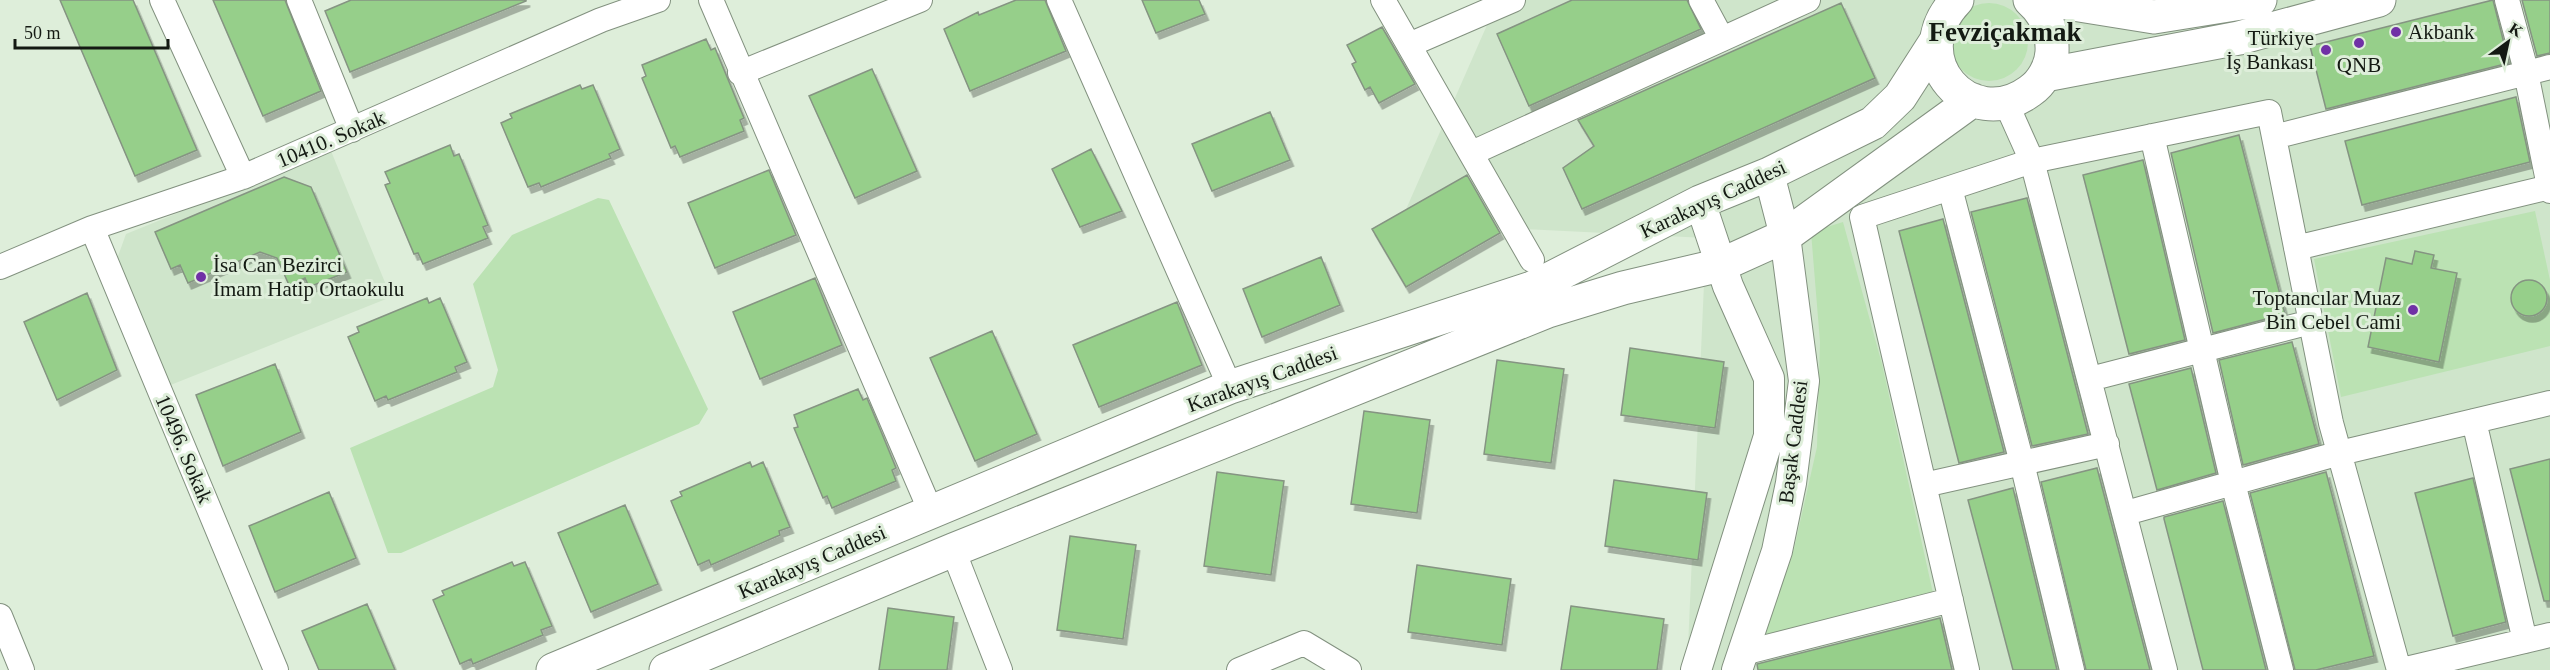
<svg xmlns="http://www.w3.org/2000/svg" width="2550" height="670" viewBox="0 0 2550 670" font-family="Georgia,serif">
  <defs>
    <filter id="shadow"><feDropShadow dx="3.5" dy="6" stdDeviation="0" flood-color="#0004"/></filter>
  </defs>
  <rect width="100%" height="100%" fill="#deeeda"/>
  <path fill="#cfe5cb" d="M1498,0H2550V670H1687L1706,238L1400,223Z
    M331,151L391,297L168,386L117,259L126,234Z"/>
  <path fill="#bbe2b3" d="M1950 42a39 39 0 1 1 78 0a39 39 0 1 1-78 0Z
    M598,198L609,200L708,409L699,424L401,553H388L350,448L493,387L498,370L473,284L512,235Z
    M2535,211L2550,280V346L2341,397L2314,259Z
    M1843,222L1882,364L1933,593L1764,636L1794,549L1817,447L1820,342L1811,232Z"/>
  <path fill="#96cf8a" stroke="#859482" stroke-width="1.5" filter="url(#shadow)" d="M60,0H133L197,150L135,176Z
    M213,0H285L321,91L263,116Z
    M351,0H526V1L350,72L325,11Z
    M1016,0H1045L1066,51L970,91L944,29L978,12L979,15Z
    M1142,0H1199L1205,14L1156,33Z
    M1572,0H1687L1701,29L1529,106L1497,34Z
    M2493,0L2509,63L2326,109L2310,46Z
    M2522,0H2550V53L2537,56Z
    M1841,3L1875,78L1582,209L1563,168L1594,146L1578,120Z
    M1382,27L1415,84L1379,103L1370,87L1365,90L1352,64L1356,62L1347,45Z
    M706,39L711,50L715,48L744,118L740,120L744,131L680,157L675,146L671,148L642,78L646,76L642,65Z
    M872,69L917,171L855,198L809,96Z
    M580,85L582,89L593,85L620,149L609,154L611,158L541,187L539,183L528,187L501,123L512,118L510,114Z
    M2516,97L2530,162L2362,205L2345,141Z
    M1270,112L1290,160L1212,191L1192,144Z
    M2239,135L2285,314L2213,333L2171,153Z
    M450,145L454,156L459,154L488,225L483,227L488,238L423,264L418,253L414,254L385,185L390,183L385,172Z
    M1091,149L1122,211L1080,227L1052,169Z
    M2143,160L2185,340L2129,354L2083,175Z
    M769,170L796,235L715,268L688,203Z
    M1467,175L1500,233L1406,287L1372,229Z
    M284,177L311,187L347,272L309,287L305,278L289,285L277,258L260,252L188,283L180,265L171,269L155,232Z
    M2027,198L2088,434L2032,446L1971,212Z
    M1943,219L2004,452L1959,463L1899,231Z
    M2415,251L2434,255L2431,268L2457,273L2439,362L2368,347L2386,258L2412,264Z
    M1321,257L1340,305L1262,337L1243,289Z
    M815,278L842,345L760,379L733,312Z
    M2511 298a18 18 0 1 1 36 0a18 18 0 1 1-36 0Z
    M87,293L117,370L57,400L24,322Z
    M427,298L429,303L440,298L467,362L455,367L457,372L388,400L386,396L375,401L348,337L359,332L357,327Z
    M1177,302L1202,365L1099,407L1073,345Z
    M992,331L1037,434L975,461L930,358Z
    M2292,342L2319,444L2243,465L2219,360Z
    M1630,348L1724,362L1715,428L1621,415Z
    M1497,360L1564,369L1551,463L1484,454Z
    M275,364L301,432L223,466L196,395Z
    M2191,368L2216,473L2157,490L2129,384Z
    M858,389L863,400L867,398L885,441L896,468L892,470L896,481L832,508L827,496L823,498L794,428L798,427L794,415Z
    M1364,411L1430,420L1417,513L1351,504Z
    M2550,459V601H2544L2510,469Z
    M750,462L752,467L763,462L790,527L779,531L780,535L711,565L709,560L698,565L671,501L682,496L680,492Z
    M2097,468L2150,670H2086L2041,482Z
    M1217,472L1284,481L1271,575L1204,566Z
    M2326,472L2374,656L2316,670H2295L2250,493Z
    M2473,478L2506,622L2453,636L2415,493Z
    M1614,480L1707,493L1698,560L1605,546Z
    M2013,488L2057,670H2013L1968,500Z
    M329,492L356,558L275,592L249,526Z
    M2223,501L2266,670H2203L2164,519V517Z
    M625,505L658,584L591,612L558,533Z
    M1070,536L1136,545L1123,639L1057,630Z
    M512,562L514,566L525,562L552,626L541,630L543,635L473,664L471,659L460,664L433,600L444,595L442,591Z
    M1417,565L1511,579L1502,645L1408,632Z
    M367,604L395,670H319L302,631Z
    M1571,606L1664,619L1657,670H1561Z
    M888,608L954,617L947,670H879Z
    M1940,618L1952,670H1758L1757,664Z"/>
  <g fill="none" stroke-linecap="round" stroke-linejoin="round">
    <g stroke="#82917f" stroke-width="26">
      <path id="minor" d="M162,0L243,177
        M299,0L352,130
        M711,0L931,512
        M1059,0L1230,387
        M1383,0L1532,260
        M1701,0L1722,39
        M2507,0L2524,63L2550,191
        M1409,45L1513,0
        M740,73L920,0
        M2006,103L2032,161L2165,670
        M2152,136L2233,483L2281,670
        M2274,137L2550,67
        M1472,153L1808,0
        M1950,188L2022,463L2072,670
        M92,228L276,670
        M2296,248L2550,187
        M0,267L92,228L243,177L601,20L658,0
        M2090,379L2311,322
        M2474,421L2525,641
        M1924,485L2107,444
        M2126,513L2340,453L2550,403
        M953,550L1000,670
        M0,616L22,670
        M1743,653L1951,600
        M1239,670L1304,643L1349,670
        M1967,670L1862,217L2032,161L2269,112L2331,423L2399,670
        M2402,670L2550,635"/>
    </g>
    <g stroke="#82917f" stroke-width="32">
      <path id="tertiary" d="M1696,670L1769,436V378L1728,286L1700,202
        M1737,670L1777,551L1791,483L1804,381L1785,236L1769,174"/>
    </g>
    <g stroke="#82917f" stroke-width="35">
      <path id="secondary" d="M1957,0C1901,58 1970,135 2030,91C2042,83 2051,67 2052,52C2053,31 2046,14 2030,0
        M2048,0L2154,17L2260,0
        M2045,75L2239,38L2379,0
        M553,670L1230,387L1532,288L1700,202L1769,174L1873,123L1900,97L1936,41
        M666,670L953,550L1548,311L1623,288L1721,265L1785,236L1973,100"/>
    </g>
    <use href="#minor" stroke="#fff" stroke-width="24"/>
    <use href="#tertiary" stroke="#fff" stroke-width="30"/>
    <use href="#secondary" stroke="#fff" stroke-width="33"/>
  </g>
  <g fill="#7031a6" stroke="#deeeda" stroke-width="2">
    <circle cx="2396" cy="32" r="6"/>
    <circle cx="2359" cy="43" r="6"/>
    <circle cx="2326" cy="50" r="6"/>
    <circle cx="201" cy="277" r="6"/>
    <circle cx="2413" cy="310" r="6"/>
  </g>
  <g text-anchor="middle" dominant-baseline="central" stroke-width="6" stroke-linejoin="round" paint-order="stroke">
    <g font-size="21" fill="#141a13" stroke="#deeeda" text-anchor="start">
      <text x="2408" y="32">Akbank</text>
      <text x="2314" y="38" text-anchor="end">Türkiye<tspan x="2314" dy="24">İş Bankası</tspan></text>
      <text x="2359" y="65" text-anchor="middle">QNB</text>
      <text x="213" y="265">İsa Can Bezirci<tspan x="213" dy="24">İmam Hatip Ortaokulu</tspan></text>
      <text x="2401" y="298" text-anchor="end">Toptancılar Muaz<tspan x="2401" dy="24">Bin Cebel Cami</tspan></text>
    </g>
    <g font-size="21" fill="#141a13" stroke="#deeeda">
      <text transform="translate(331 139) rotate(-23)">10410. Sokak</text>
      <text transform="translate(1713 199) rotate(-25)">Karakayış Caddesi</text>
      <text transform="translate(1262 379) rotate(-20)">Karakayış Caddesi</text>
      <text transform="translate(1793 442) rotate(-83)">Başak Caddesi</text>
      <text transform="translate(184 449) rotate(67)">10496. Sokak</text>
      <text transform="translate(812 562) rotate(-23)">Karakayış Caddesi</text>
    </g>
    <g font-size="27" font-weight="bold" fill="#141a13" stroke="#deeeda">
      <text x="2005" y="32">Fevziçakmak</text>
    </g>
  </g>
  <g transform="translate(2508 42) rotate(33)" stroke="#deeeda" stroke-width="4.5" paint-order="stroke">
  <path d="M0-4.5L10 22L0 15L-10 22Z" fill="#141a13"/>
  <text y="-9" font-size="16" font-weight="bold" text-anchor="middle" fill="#141a13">K</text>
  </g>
  <path d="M15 39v9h153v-9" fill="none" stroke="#141a13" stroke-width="3"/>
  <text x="24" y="39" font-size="18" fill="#141a13" stroke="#deeeda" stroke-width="4.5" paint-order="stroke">50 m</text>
</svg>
